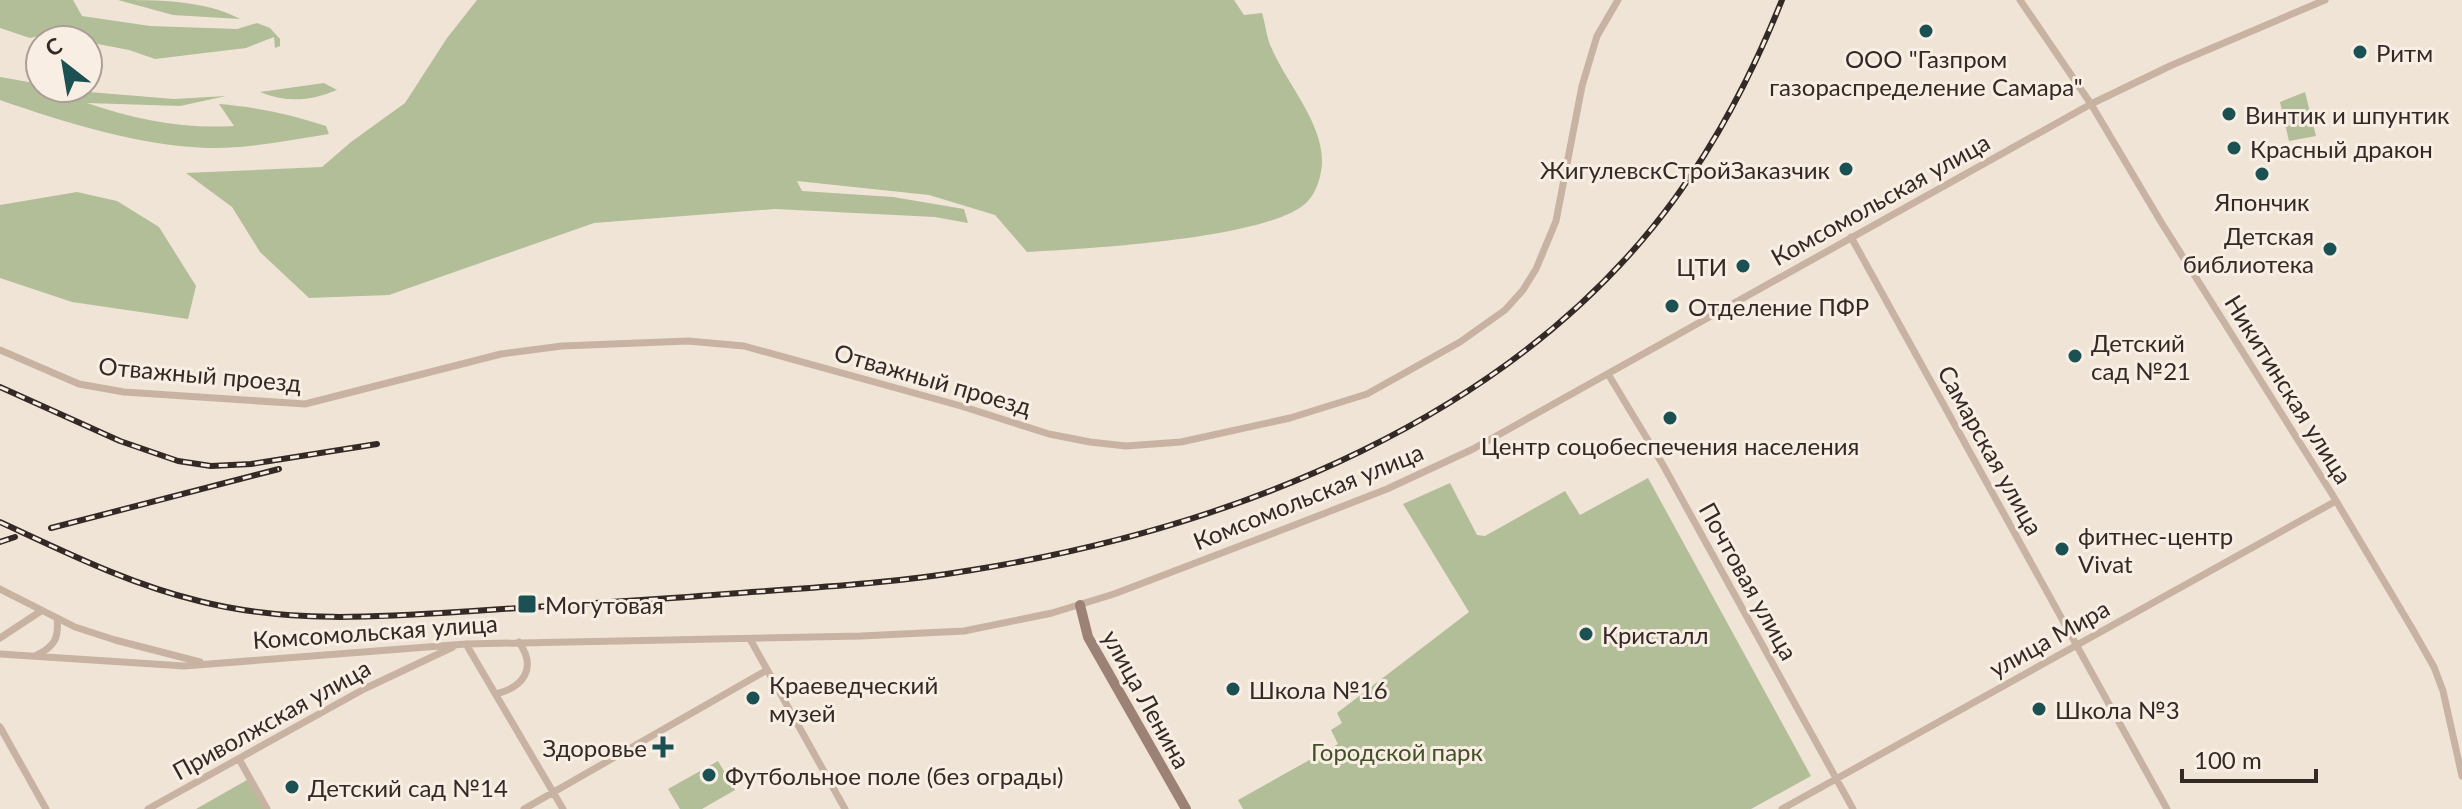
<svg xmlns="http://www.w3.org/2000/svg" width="2462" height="809" viewBox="0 0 2462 809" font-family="Lato,sans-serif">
  <rect width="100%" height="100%" fill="#f0e4d7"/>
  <path fill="#b2be98" d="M0,0H73L82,16L150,26L237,29L257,23L270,28L280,39V46L275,48L274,37L246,48L155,59L129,50L98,44L65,30L30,38L0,28Z
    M118,0C157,0 206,0 240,19L173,15Z
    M477,0H1234L1244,15L1262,13C1265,22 1266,33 1269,42C1283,80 1324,122 1322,164C1321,177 1316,194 1306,203C1268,239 1084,249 1027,252L995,215L929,195L797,181L802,191L893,197L964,209L968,223L935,217L775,209L594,223L389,295L309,298L260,252L232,207L186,173L322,167L351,142L405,103L447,38Z
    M0,77L40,84V88L174,99L226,96L180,106L87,103C137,120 182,129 234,126L219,104C256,107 290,114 326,126L329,134C290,140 248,149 208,148C140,146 63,122 0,100Z
    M324,83L337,90C311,101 286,103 260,92Z
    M2305,92L2316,136L2289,141L2280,102Z
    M77,192L117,201L159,227L196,286L188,319L72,302L0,278V205Z
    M1648,478L1811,776L1751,809H1243L1238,800L1338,744L1331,730L1342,723L1337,713L1469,612L1403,504L1450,483L1477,535L1485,536L1565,491L1580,515Z
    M718,761L735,790L702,809H680L668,789Z
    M247,780L264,809H196Z"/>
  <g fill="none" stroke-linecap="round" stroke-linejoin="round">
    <path stroke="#c8b3a3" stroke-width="7" d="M2020,0L2091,104L2161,222L2332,494L2413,630L2434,667L2443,691L2462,776
      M1851,237L2167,809
      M0,350L79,384L124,392L305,404L501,354L562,346L688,341L744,346L961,406L1049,434L1090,442L1126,446L1181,442L1290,418L1367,394L1460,342L1505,310L1523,290L1536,269L1556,221L1582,86L1597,36L1618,0
      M1608,374L1663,465L1853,809
      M0,589L75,627L115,640L200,662
      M0,638L41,611
      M750,639L845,809
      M466,644L563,809
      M0,654L184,666L466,644L861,636L964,631L1052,613L1114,594L1292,526L1387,489L1473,449L2091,104L2172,65L2325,0
      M37,655C55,646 59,638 57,618
      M496,694C524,687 537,668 519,642
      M0,727L46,809
      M239,759L267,809
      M148,809L364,689L453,647
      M524,809L767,670
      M1782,809L2336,501"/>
    <path stroke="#9b8275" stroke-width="10" d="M1080,605L1088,637L1186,809"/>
    <g stroke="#332925" stroke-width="6">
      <path id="rail" d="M0,387L120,441L178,461L211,466L251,464L377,444
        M0,522C65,552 129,584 199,601C289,624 382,617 473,611C544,606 616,602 687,597C782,589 878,586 972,570C1233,528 1515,419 1676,197C1720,136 1754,70 1782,0
        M51,528L279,469
        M0,542L15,537"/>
    </g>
    <use href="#rail" stroke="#f8eee3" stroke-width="3" stroke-dasharray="9" stroke-linecap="butt"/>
  </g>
  <g fill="#1c5153" stroke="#f8eee3" stroke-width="3">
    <circle cx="1926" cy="31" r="8"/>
    <circle cx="2360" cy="52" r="8"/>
    <circle cx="2229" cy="114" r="8"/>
    <circle cx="2234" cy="148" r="8"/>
    <circle cx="1846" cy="169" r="8"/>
    <circle cx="2262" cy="174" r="8"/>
    <circle cx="2330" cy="249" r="8"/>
    <circle cx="1743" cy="266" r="8"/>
    <circle cx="1672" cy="306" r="8"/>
    <circle cx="2075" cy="356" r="8"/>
    <circle cx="1670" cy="418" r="8"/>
    <circle cx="2062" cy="549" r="8"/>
    <rect x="517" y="594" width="20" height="20" rx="4"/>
    <circle cx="1586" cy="634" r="8"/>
    <circle cx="1233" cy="689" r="8"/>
    <circle cx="753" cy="698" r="8"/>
    <circle cx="2039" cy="709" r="8"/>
    <path d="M659 735h8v8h8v8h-8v8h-8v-8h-8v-8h8z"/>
    <circle cx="709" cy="775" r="8"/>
    <circle cx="292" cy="787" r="8"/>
  </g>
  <g text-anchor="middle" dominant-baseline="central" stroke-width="6" stroke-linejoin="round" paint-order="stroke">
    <g font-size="24" fill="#332925" stroke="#f8eee3" text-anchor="start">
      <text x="2376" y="52">Ритм</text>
      <text x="1926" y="58" text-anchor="middle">ООО "Газпром<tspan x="1926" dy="28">газораспределение Самара"</tspan></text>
      <text x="2245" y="114">Винтик и шпунтик</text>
      <text x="2250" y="148">Красный дракон</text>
      <text x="1830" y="169" text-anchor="end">ЖигулевскСтройЗаказчик</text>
      <text x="2262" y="201" text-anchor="middle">Япончик</text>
      <text x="2314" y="235" text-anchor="end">Детская<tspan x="2314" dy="28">библиотека</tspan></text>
      <text x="1727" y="266" text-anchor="end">ЦТИ</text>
      <text x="1688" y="306">Отделение ПФР</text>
      <text x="2091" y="342">Детский<tspan x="2091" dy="28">сад №21</tspan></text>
      <text x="1670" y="445" text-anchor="middle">Центр соцобеспечения населения</text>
      <text x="2078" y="535">фитнес-центр<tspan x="2078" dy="28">Vivat</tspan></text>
      <text x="545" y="604">Могутовая</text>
      <text x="1602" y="634">Кристалл</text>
      <text x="769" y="684">Краеведческий<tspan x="769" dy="28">музей</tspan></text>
      <text x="1249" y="689">Школа №16</text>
      <text x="2055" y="709">Школа №3</text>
      <text x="647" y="747" text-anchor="end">Здоровье</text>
      <text x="725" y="775">Футбольное поле (без ограды)</text>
      <text x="308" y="787">Детский сад №14</text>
    </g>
    <g font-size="24" fill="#332925" stroke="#f8eee3">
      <text transform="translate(1880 199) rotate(-29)">Комсомольская улица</text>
      <text transform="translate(200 374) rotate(5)">Отважный проезд</text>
      <text transform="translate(933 379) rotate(16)">Отважный проезд</text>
      <text transform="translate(2289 389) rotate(58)">Никитинская улица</text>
      <text transform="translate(1991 450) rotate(61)">Самарская улица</text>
      <text transform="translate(1308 496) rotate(-22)">Комсомольская улица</text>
      <text transform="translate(1749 581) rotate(61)">Почтовая улица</text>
      <text transform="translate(375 631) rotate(-4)">Комсомольская улица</text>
      <text transform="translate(2049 638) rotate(-29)">улица Мира</text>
      <text transform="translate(1147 699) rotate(61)">улица Ленина</text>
      <text transform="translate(271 719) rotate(-29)">Приволжская улица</text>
    </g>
    <g font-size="24" fill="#435129" stroke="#f8eee3">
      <text x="1397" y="751">Городской парк</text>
    </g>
  </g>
  <g transform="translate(64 64) rotate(329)"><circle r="38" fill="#f8eee3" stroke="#a99f97" stroke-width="2"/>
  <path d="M0-6L14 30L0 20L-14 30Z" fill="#1c5153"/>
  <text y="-12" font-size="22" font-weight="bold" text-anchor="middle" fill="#332925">С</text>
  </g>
  <path d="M2182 769v12h134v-12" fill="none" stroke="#332925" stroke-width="4"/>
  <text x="2194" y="769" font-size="24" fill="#332925" stroke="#f8eee3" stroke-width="6" paint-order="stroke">100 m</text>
</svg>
